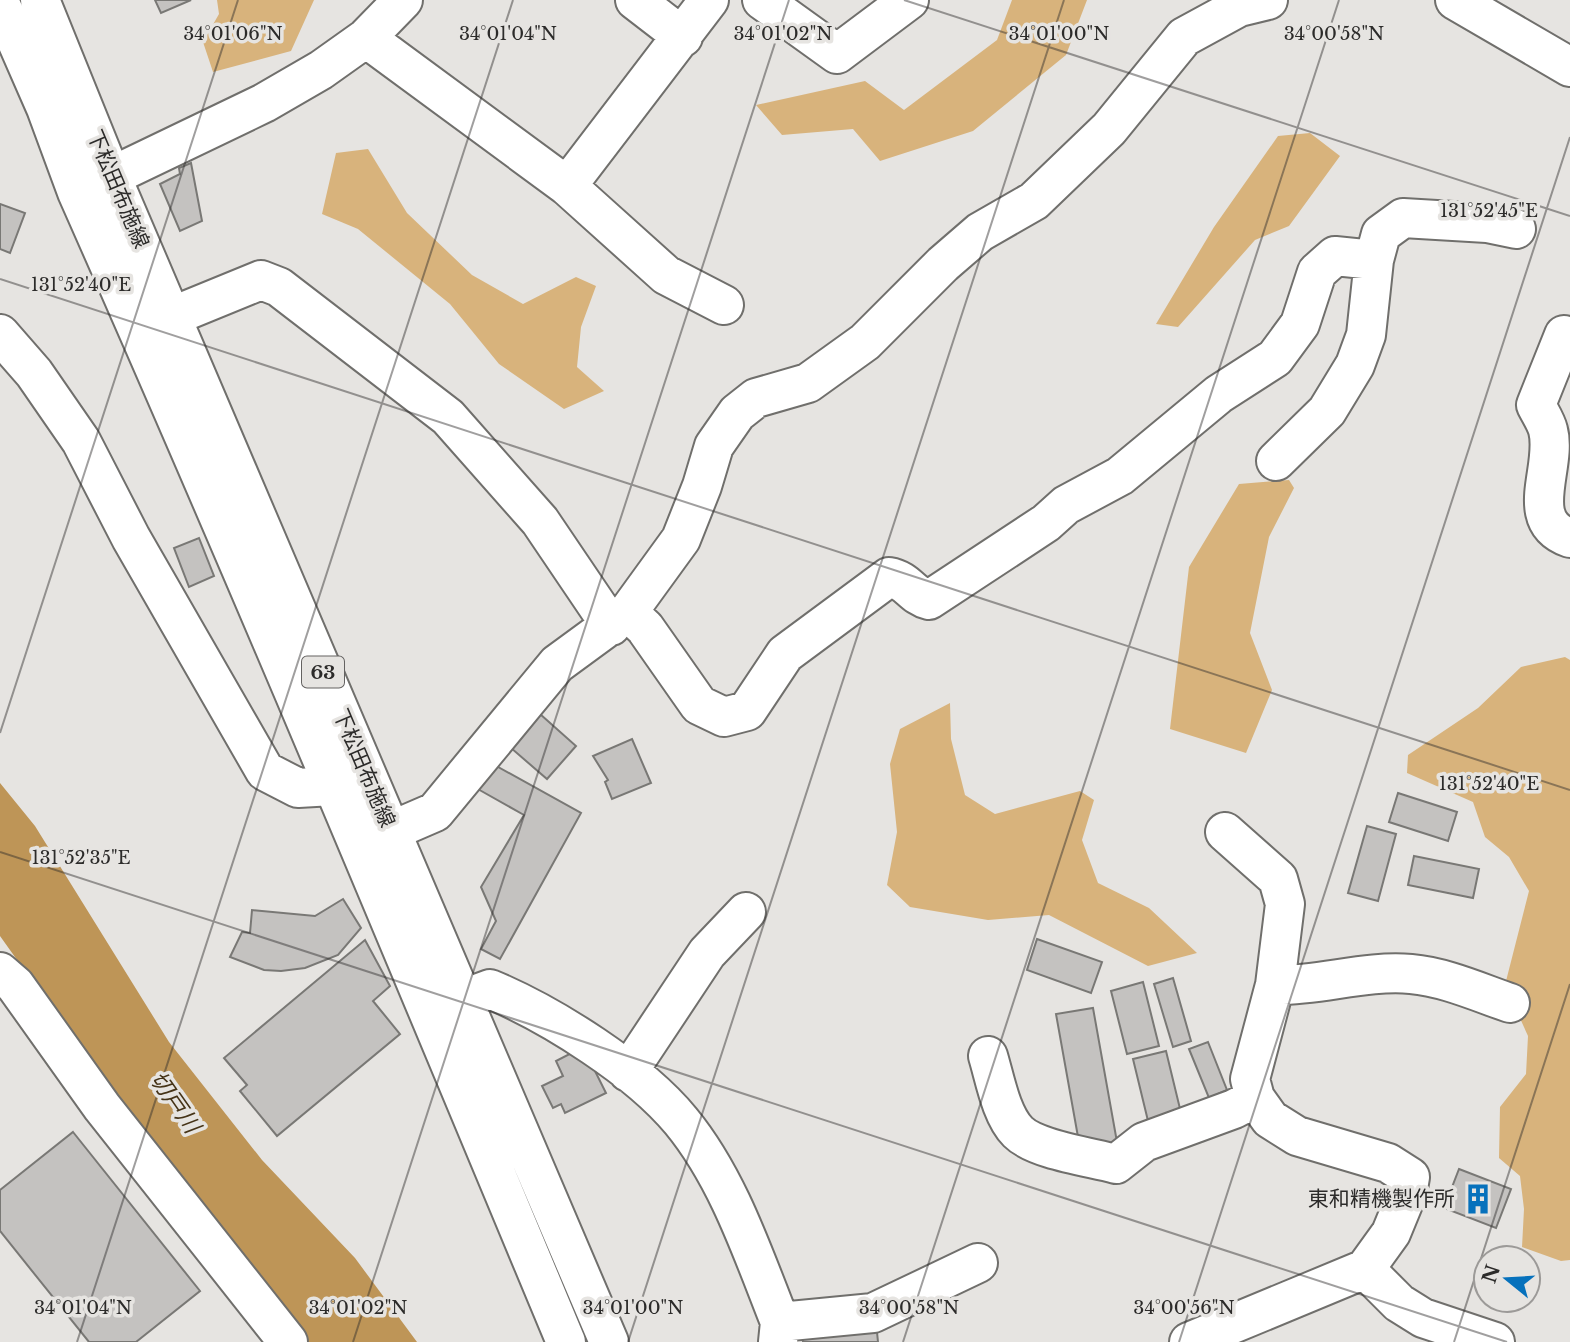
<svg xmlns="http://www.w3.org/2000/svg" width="1570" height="1342" viewBox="0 0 1570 1342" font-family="'Libre Baskerville','Noto Sans JP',serif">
  <rect width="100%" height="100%" fill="#e6e4e1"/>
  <path fill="#d8b37c" d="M217,0H314L291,51L213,72L203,42L219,14Z
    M1012,0H1087L1066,55L973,131L880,161L853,129L782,135L756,105L865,81L904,110L997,40Z
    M1310,133L1340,156L1289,226L1255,240L1178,327L1156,324L1214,227L1278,136Z
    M368,149L407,213L472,275L523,304L576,277L596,286L581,327L577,367L604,391L564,409L499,364L450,304L358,229L322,214L336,153Z
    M1289,480L1294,488L1269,537L1250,633L1272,690L1246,753L1170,729L1189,567L1239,484Z
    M1565,657L1570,660V1260L1561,1261L1522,1247L1524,1209L1520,1176L1499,1158L1500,1107L1526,1074L1528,1036L1505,985L1529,891L1509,857L1485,837L1473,802L1407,773L1408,755L1478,708L1521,667Z
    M950,703L951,739L965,795L995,814L1080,791L1094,800L1082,840L1098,883L1149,908L1197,953L1148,966L1049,915L988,920L910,907L887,885L897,832L890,764L900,729Z"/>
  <path fill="#be9557" d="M0,783L35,826L169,1042L262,1160L355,1258L417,1342H309L159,1159L0,936Z"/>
  <path fill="#c4c2c0" stroke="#797875" stroke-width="2" d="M155,0H191L161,13Z
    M191,163L202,221L180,231L160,184L180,174L179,168Z
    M0,204L25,213L10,253L0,249Z
    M199,538L214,576L189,587L174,548Z
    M540,714L576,746L547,779L511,748Z
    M632,739L651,783L612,799L605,782L608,780L593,756Z
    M491,763L581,813L500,959L481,949L496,921L481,887L524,815L476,788Z
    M1398,793L1457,812L1448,841L1389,822Z
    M1367,826L1396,834L1378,901L1348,893Z
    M1414,856L1479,869L1473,898L1408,885Z
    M343,899L361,928L338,955L305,968L281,971L264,970L230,957L242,932L250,933L252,910L315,916Z
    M1037,939L1102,962L1091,993L1027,970Z
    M365,940L390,986L373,1001L400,1034L277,1136L240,1091L247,1085L224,1058Z
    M1173,978L1191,1041L1173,1047L1154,984Z
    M1143,982L1159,1046L1127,1054L1111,991Z
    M1093,1008L1117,1142L1080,1148L1056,1014Z
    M1208,1042L1227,1090L1209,1098L1189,1049Z
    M583,1047L606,1093L565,1113L561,1104L553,1108L542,1086L563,1076L556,1061Z
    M1166,1051L1182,1117L1149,1125L1133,1059Z
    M73,1132L200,1291L136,1342H89L0,1231V1190Z
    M1459,1169L1511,1189L1496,1228L1444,1208Z
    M876,1322L878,1342H803L802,1327Z"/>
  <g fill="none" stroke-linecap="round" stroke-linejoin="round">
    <g stroke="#706f6c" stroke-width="42">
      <path id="minor" d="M635,0L683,37
        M762,0L837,54L909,0
        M1455,0L1570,67
        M366,38L567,186L666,275L724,305
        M567,186L709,0
        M83,190L264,103L321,70L366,38L403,0
        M173,316L261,280L279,287L448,417L540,521L611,626
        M0,334L34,373L81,441L131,538L265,771L298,788L333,786
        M1564,335L1536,405C1540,413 1546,422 1548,430C1558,467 1521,521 1570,538
        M1276,461L1327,411L1355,365L1366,335L1374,260L1381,234L1403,218L1487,223L1516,229
        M628,612L645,628L699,705L724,717L747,711L785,654L889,577C908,580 912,596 929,600L1046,523L1066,505L1120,476L1219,394L1275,358L1300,324L1317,272L1335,256L1374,260
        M361,844L435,812L557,664L628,612L681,539L702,486L714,446L737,413L756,398L808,383L865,342L943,264L980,232L1034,201L1109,129L1184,37L1239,7L1268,0
        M0,972L15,985L102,1107L288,1342
        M1275,985C1320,986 1365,970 1411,974C1445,977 1478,992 1510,1003
        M430,1011L490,989C552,1015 639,1070 681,1121C728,1178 753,1254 780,1322L778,1342
        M988,1056C995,1079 1001,1115 1018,1132C1036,1150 1091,1157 1116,1164L1144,1142L1234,1109L1255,1098
        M628,1072L707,953L746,912
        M1365,1269L1399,1303L1423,1318L1495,1342
        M780,1322L873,1313L978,1263
        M1189,1342L1365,1269L1391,1233L1407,1194L1410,1177L1388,1163L1297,1136L1270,1119L1255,1098L1250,1079L1275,985L1285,904L1278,879L1225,832"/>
    </g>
    <g stroke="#706f6c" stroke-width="42">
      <path id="major" d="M40,0L112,178L609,1342
        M0,3L46,108L77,192C246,573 406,958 566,1342"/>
    </g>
    <use href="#minor" stroke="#fff" stroke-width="38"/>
    <use href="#major" stroke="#fff" stroke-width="38"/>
  </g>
  <path fill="none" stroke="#2c2b2a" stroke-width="2" stroke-opacity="0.45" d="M904,0L1570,216M0,279L1570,790M0,733L238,0M0,852L1507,1342M77,1342L513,0M353,1342L789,0M628,1342L1064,0M903,1342L1339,0M1179,1342L1570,137M1454,1342L1570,984"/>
  <defs>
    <g id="building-bare" transform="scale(2.415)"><path d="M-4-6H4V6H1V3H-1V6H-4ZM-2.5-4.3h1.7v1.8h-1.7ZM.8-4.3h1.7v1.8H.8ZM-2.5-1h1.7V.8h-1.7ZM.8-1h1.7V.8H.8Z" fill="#0671bc" stroke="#e6e4e1" stroke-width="2.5" paint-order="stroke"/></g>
  </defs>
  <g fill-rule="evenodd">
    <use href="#building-bare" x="1478" y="1199"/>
  </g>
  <g text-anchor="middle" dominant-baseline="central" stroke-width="7" stroke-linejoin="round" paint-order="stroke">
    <rect fill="#e6e4e1" stroke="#646261" stroke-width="2" x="302" y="656.5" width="42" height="31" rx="5"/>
    <g font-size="19" font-weight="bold" fill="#2c2b2a">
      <text x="323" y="672">63</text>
    </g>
    <g font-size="21" fill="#2c2b2a" stroke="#e6e4e1">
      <text transform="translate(118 189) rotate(67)">下松田布施線</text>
      <text transform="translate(364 768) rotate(67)">下松田布施線</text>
    </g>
    <g font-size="21" fill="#2c2b2a" stroke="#e6e4e1" text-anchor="end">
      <text x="1455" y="1199">東和精機製作所</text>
    </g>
    <g font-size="23" font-style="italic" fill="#453317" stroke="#e6e4e1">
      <text transform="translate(175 1102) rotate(55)">切戸川</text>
    </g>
  </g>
  <g font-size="18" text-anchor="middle" fill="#2c2b2a" stroke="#e6e4e1" stroke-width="7" stroke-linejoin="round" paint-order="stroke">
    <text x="233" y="40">34°01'06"N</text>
    <text x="508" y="40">34°01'04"N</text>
    <text x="783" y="40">34°01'02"N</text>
    <text x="1059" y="40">34°01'00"N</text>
    <text x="1334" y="40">34°00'58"N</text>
    <text x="1489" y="217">131°52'45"E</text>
    <text x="81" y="291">131°52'40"E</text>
    <text x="1489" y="790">131°52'40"E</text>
    <text x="81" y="864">131°52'35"E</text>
    <text x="83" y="1314">34°01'04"N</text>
    <text x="358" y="1314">34°01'02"N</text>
    <text x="633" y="1314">34°01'00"N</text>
    <text x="909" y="1314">34°00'58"N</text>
    <text x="1184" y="1314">34°00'56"N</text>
  </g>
  <g transform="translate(1507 1279) rotate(288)"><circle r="33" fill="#e6e4e1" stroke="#9c9a98" stroke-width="2"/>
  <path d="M0-5L12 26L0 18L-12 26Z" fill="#0671bc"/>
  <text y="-10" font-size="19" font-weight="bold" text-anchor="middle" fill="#2c2b2a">N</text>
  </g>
</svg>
